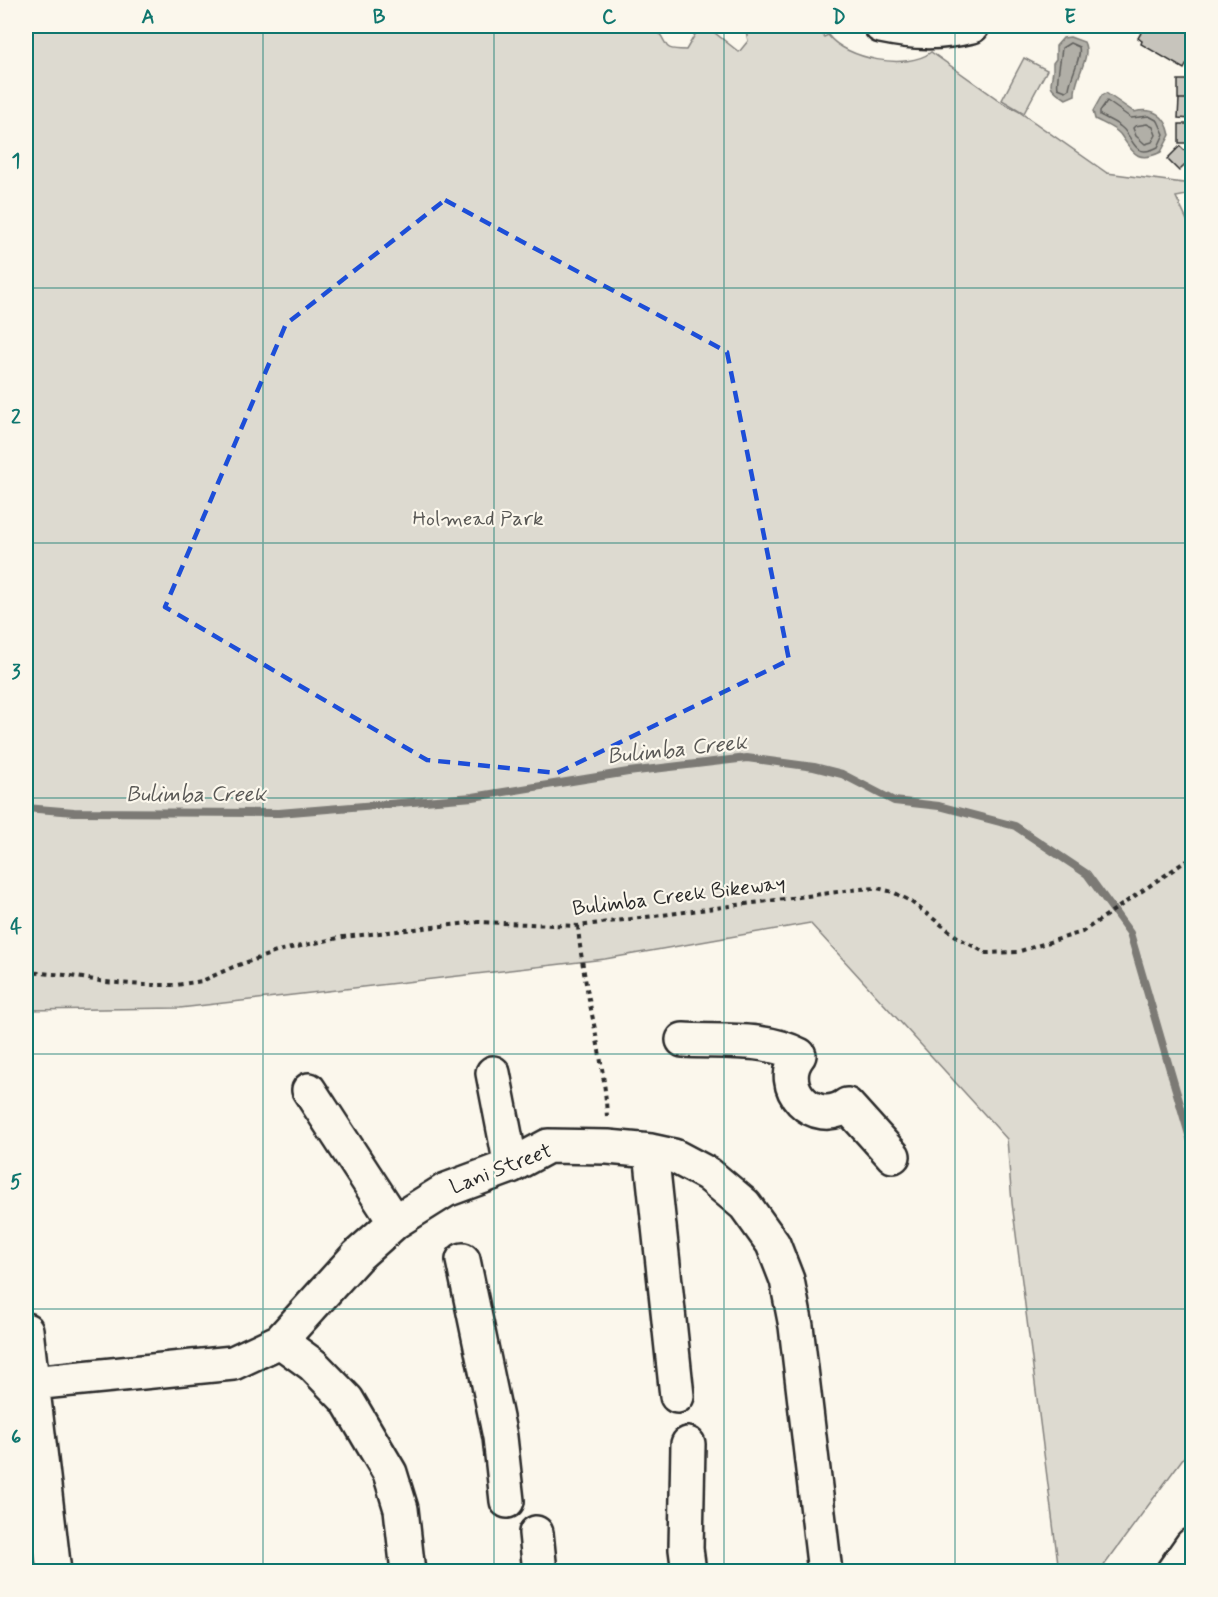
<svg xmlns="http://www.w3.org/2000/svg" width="1218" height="1597" viewBox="0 0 1218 1597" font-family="Mynerve,sans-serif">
  <rect width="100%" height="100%" fill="#fbf7ec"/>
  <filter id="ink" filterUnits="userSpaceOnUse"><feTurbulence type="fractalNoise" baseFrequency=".0167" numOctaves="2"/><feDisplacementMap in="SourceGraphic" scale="12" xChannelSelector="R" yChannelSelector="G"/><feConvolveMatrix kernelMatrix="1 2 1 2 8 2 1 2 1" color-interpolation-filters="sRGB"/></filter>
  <g filter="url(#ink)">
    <path fill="#dddad0" stroke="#84827e" stroke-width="1.5" d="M26,26H660L657,31C672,46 658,49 686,50L700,26H706L739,52L748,41L745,26H818L824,37L828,35C846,59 907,71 931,52L1003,103L1018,111L1107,173L1191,184L1192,194L1176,197L1192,231V1446L1100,1571H1059L1012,1203L1007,1139L810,923L605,959L180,1008L26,1010Z
      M1024,58L1047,70L1024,113L1002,100Z"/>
    <path fill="#b1afa7" stroke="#7b7a75" stroke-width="1.5" d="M1070,37L1084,42C1092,58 1074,77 1075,95L1066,99C1041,83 1055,85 1053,63L1056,59V46L1063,38Z
      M1106,93L1134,112C1153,107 1166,115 1170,135L1161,152C1136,164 1133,152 1120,134C1115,128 1102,123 1095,119L1093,111L1102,95Z"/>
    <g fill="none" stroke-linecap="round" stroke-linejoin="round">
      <path stroke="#61605d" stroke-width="1.5" d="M1070,43L1079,47C1082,58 1070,77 1069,89L1066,91L1058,88C1056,81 1061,58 1062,48Z
        M1107,101L1131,118L1149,116L1158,121L1164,134L1158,147C1132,160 1135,138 1121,127C1115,122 1107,119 1100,115V111Z
        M1147,124L1153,127L1156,135L1152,142L1145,144L1136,136L1133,128L1135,126Z"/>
      <path stroke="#7b7a75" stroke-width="8" d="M26,808L74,812L279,813L473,797L628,772L747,758L814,767L842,774L894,801L939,806L1015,826L1087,874L1130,933L1192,1145"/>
    </g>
    <path fill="#c7c4bc" stroke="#2b2b2b" stroke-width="1.5" d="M1145,26H1189L1192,27V54L1184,69L1141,44L1142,41L1138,38Z
      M1178,80H1192V99H1178Z
      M1179,99H1192V119L1178,118Z
      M1179,124H1192V143H1179Z
      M1180,146L1192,158L1179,171L1167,159Z"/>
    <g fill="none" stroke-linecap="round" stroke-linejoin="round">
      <g stroke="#2b2b2b" stroke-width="38">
        <path id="minor" d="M881,26C914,33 939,34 972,26
          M683,1040C720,1042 765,1037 799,1055C774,1087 815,1129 847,1105L893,1156
          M493,1073L511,1166
          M309,1090L395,1222
          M651,1151L677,1396
          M463,1260L500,1437L507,1501
          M26,1330L54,1572
          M280,1341L313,1365L347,1400L390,1473L401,1509L408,1572
          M32,1383L233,1363L280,1341L357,1256L395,1222L446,1190L511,1166L548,1146L608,1147L651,1151L674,1156L708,1174L745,1205L773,1244L787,1280L796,1326L825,1572
          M688,1444L686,1549L689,1572
          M536,1533L540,1572"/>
      </g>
      <g stroke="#2b2b2b" stroke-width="38">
        <path id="major" d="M1173,1572L1192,1545"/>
      </g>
      <path stroke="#2b2b2b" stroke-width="4" stroke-dasharray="4.5 4.5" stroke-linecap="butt" d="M578,926C583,991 605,1054 607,1119
        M26,972L66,975L105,982L144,985H176L202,981L233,967L282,950L343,937L479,922L578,926L860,889L877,888L893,892L910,901L960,939L986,953L1017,952L1082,932L1183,863L1192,859"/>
      <use href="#minor" stroke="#fbf7ec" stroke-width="33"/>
      <use href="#major" stroke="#fbf7ec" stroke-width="33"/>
    </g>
  </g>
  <path fill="none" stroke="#1d4ed8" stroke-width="4.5" stroke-dasharray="12 8" stroke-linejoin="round" d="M445,200L727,352L789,660L557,773L427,760L165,607L286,324Z"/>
  <path fill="none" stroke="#0f766e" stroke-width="1.5" stroke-opacity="0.55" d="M263,26V1572M494,26V1572M724,26V1572M955,26V1572M26,288H1192M26,543H1192M26,798H1192M26,1054H1192M26,1309H1192"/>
  <g text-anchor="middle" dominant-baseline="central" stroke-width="4.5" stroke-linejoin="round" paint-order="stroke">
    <g font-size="21" fill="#585754" stroke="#fbf7ec">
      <text x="478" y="519">Holmead Park</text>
    </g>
    <g font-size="21" fill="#2b2b2b" stroke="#fbf7ec">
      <text transform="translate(679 896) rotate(-7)">Bulimba Creek Bikeway</text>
      <text transform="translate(501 1169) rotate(-21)">Lani Street</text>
    </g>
    <g font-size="22" font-style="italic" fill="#5a5956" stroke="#fbf7ec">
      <text transform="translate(677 750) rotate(-6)">Bulimba Creek</text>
      <text x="196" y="795">Bulimba Creek</text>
    </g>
  </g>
  <rect width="1218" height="1597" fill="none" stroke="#fbf7ec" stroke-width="66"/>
  <rect x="33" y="33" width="1152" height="1531" fill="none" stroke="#0f766e" stroke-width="2"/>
  <g font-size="20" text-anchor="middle" font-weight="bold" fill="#0f766e">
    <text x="148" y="23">A</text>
    <text x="379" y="23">B</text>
    <text x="609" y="23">C</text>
    <text x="839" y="23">D</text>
    <text x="1070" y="23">E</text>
    <text x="16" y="167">1</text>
    <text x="16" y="423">2</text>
    <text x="16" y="678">3</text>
    <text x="16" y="933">4</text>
    <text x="16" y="1188">5</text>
    <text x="16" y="1443">6</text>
  </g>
</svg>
